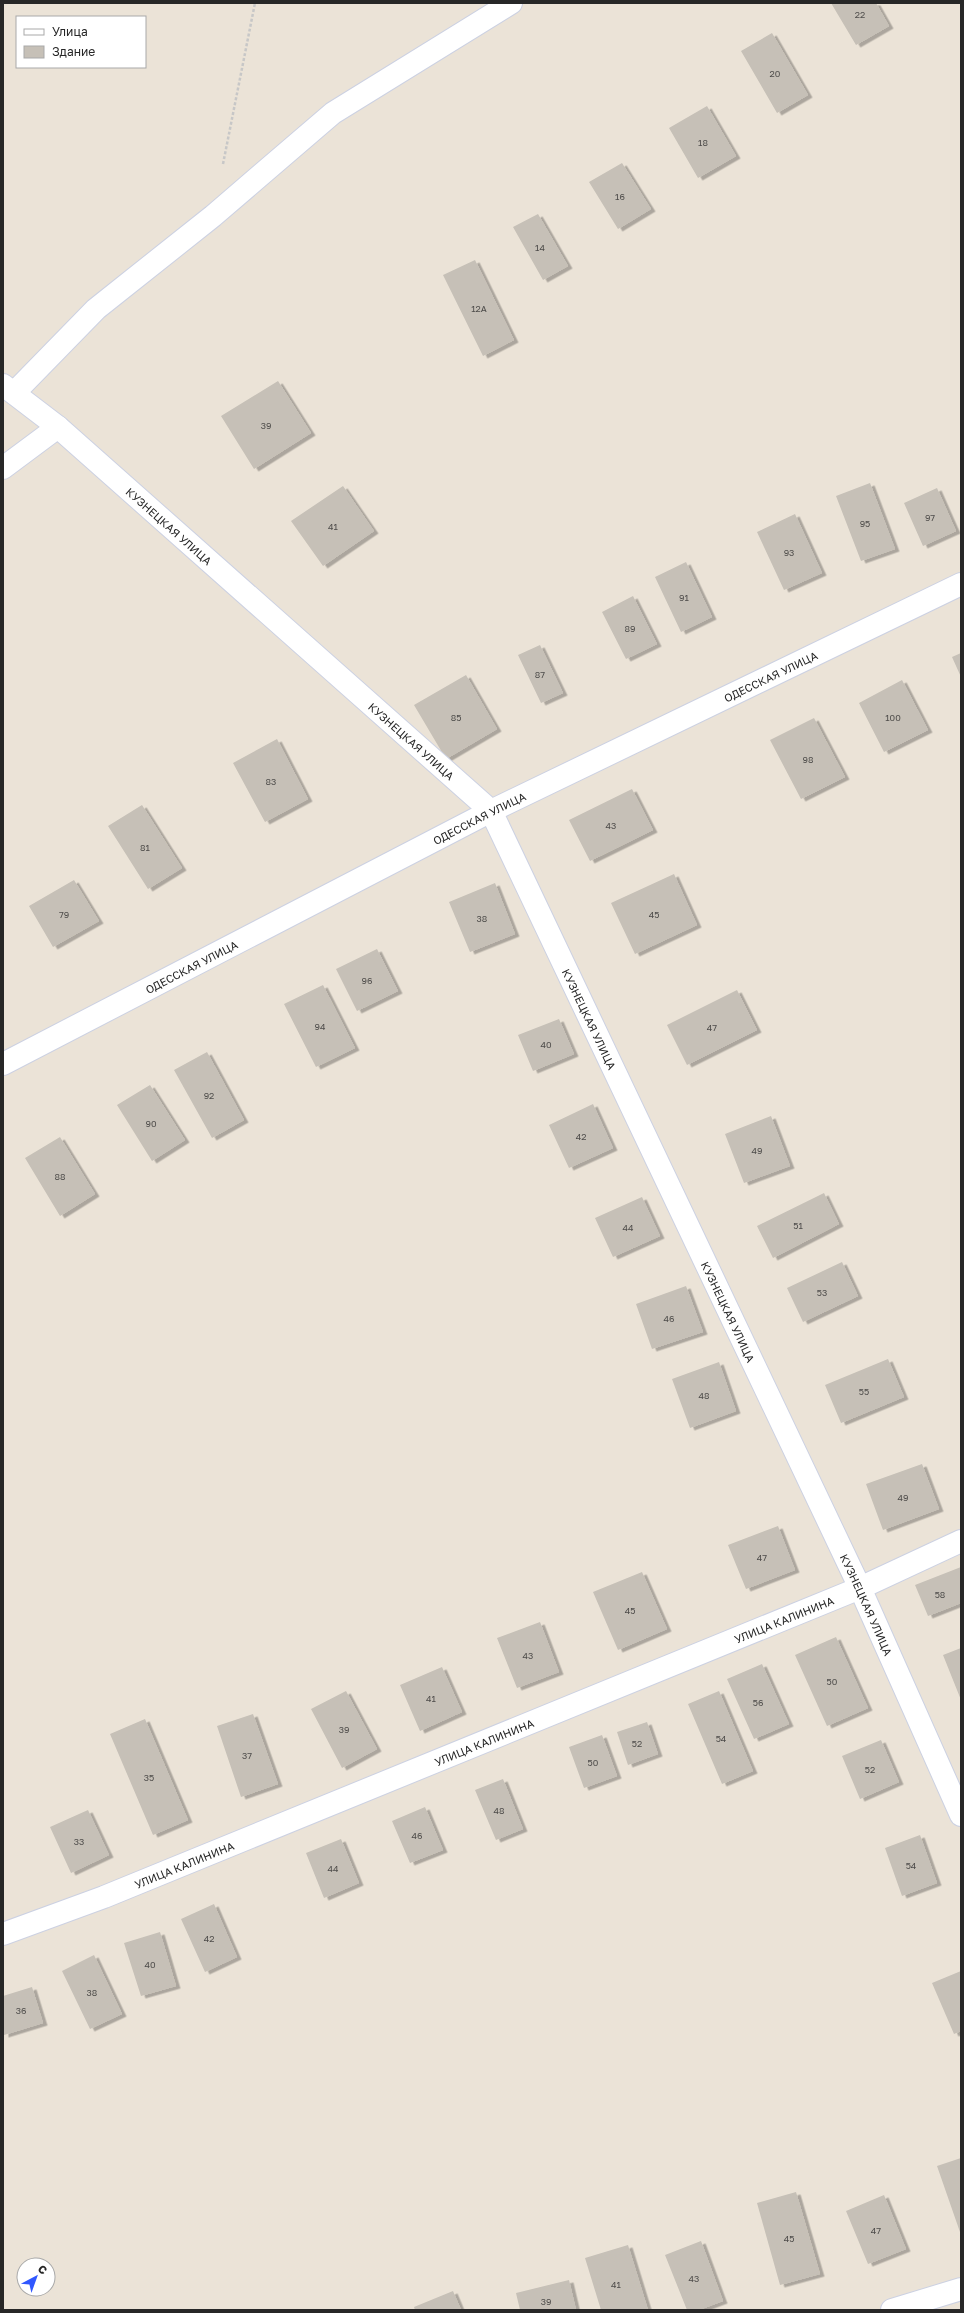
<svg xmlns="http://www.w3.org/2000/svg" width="964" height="2313" viewBox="0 0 964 2313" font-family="'Golos Text',sans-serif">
  <defs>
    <filter id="shadow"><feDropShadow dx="4.5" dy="2.5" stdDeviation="0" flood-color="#0004"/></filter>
  </defs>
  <rect width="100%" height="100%" fill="#ebe3d7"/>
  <path fill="#c6c0b7" filter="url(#shadow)" d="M831,3H876L889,26L856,45Z
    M772,33L808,95L777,113L741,51Z
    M707,106L736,156L698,178L669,128Z
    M622,163L651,209L618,229L589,182Z
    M538,214L568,266L543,280L513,227Z
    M475,260L514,340L483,356L443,275Z
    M278,381L311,433L254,469L221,416Z
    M870,483L895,549L861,561L836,496Z
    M343,486L374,531L323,566L291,521Z
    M937,488L956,531L923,546L904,503Z
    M795,514L822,573L784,590L757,532Z
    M686,562L712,617L681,632L655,577Z
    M633,596L657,644L626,659L602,612Z
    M540,645L563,693L541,703L518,655Z
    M961,653V677L952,657Z
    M466,675L497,729L446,759L414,705Z
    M902,680L928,730L884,752L859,703Z
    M814,718L845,777L801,799L770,740Z
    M277,739L308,799L265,822L233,763Z
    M632,789L653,830L590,861L569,820Z
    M142,805L182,868L148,889L108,826Z
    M674,874L697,925L635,954L611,903Z
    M74,880L99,921L53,947L29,906Z
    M495,883L515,934L470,952L449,902Z
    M377,949L398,991L357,1011L336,969Z
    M323,985L355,1048L316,1067L284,1004Z
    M737,990L757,1030L687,1065L667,1025Z
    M559,1019L574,1054L533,1071L518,1035Z
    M207,1052L244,1120L212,1138L174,1070Z
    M150,1085L185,1140L152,1161L117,1105Z
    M593,1104L613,1148L569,1168L549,1125Z
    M771,1116L790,1166L744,1183L725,1134Z
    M60,1137L95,1194L60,1216L25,1158Z
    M824,1193L839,1224L773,1258L757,1226Z
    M642,1197L660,1236L613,1257L595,1218Z
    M842,1262L858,1296L803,1322L787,1288Z
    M686,1286L703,1332L652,1349L636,1304Z
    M888,1359L904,1397L841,1423L825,1385Z
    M719,1362L736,1411L690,1428L672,1379Z
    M922,1464L939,1509L883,1530L866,1484Z
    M778,1526L795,1570L746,1589L728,1545Z
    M961,1567V1603L928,1616L915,1585Z
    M642,1572L667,1629L618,1650L593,1592Z
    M540,1622L559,1672L517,1688L497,1638Z
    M836,1637L868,1708L827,1726L795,1655Z
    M961,1648V1700L943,1655Z
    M762,1664L789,1724L754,1739L727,1679Z
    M442,1667L462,1712L420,1731L400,1685Z
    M346,1691L377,1749L342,1768L311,1709Z
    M719,1691L753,1771L722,1784L688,1704Z
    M253,1714L278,1784L241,1797L217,1726Z
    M145,1719L188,1820L153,1835L110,1734Z
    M647,1722L658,1754L628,1765L617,1732Z
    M602,1735L617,1776L584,1788L569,1747Z
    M881,1740L899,1782L860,1799L842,1756Z
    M503,1779L523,1829L496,1840L475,1790Z
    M425,1807L443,1850L410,1863L392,1821Z
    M88,1810L109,1855L71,1873L50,1827Z
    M920,1835L937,1883L902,1896L885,1848Z
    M341,1839L359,1883L324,1898L306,1853Z
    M214,1904L237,1957L205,1972L181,1919Z
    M160,1932L176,1986L141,1996L124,1943Z
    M94,1955L122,2014L90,2029L62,1971Z
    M961,1971V2031L954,2034L932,1983Z
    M32,1987L43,2023L4,2035L3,1996Z
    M961,2158V2235L937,2166Z
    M796,2192L820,2274L780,2285L757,2203Z
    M884,2195L906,2249L868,2264L846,2211Z
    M701,2241L723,2301L699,2310H687L665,2255Z
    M628,2245L648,2310H601L585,2258Z
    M569,2280L576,2310H520L516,2293Z
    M453,2291L461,2310H415L414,2307Z"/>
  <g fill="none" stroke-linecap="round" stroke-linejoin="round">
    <g stroke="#ccd1e2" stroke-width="24">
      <path id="service" d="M14,393L96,309L213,216L333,113L511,3"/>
    </g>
    <g stroke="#ccd1e2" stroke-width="24">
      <g id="minor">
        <path id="s1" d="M3,385L58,427L491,811L860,1588L961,1815"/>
        <path d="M3,468L58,427"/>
        <path id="s2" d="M3,1064L491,811L961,584"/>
        <path id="s3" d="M3,1934L104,1897L860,1588L961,1541"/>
        <path d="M892,2310L961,2289"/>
      </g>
    </g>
    <path stroke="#c7c7c7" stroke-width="2.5" stroke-dasharray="3 2" stroke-linecap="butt" d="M223,164L255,3"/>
    <use href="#service" stroke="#fff" stroke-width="22"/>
    <use href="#minor" stroke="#fff" stroke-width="22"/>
  </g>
  <g text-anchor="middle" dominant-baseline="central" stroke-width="4" stroke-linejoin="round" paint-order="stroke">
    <g font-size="9" fill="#4f4d4b">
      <text x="860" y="14">22</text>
      <text x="775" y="73">20</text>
      <text x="703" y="142">18</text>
      <text x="620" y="196">16</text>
      <text x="540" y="247">14</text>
      <text x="479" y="308">12А</text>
      <text x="266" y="425">39</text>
      <text x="930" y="517">97</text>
      <text x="865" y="523">95</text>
      <text x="333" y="526">41</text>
      <text x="789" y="552">93</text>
      <text x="684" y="597">91</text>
      <text x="630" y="628">89</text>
      <text x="540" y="674">87</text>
      <text x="456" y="717">85</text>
      <text x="893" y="717">100</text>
      <text x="808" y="759">98</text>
      <text x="271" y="781">83</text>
      <text x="611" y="825">43</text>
      <text x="145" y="847">81</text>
      <text x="64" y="914">79</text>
      <text x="654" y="914">45</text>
      <text x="482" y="918">38</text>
      <text x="367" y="980">96</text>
      <text x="320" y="1026">94</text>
      <text x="712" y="1027">47</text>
      <text x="546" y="1044">40</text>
      <text x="209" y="1095">92</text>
      <text x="151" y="1123">90</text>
      <text x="581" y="1136">42</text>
      <text x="757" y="1150">49</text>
      <text x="60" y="1176">88</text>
      <text x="798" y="1225">51</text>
      <text x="628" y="1227">44</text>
      <text x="822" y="1292">53</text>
      <text x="669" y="1318">46</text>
      <text x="864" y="1391">55</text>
      <text x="704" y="1395">48</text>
      <text x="903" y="1497">49</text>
      <text x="762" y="1557">47</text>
      <text x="940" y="1594">58</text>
      <text x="630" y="1610">45</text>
      <text x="528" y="1655">43</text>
      <text x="832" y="1681">50</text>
      <text x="431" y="1698">41</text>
      <text x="758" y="1702">56</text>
      <text x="344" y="1729">39</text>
      <text x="721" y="1738">54</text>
      <text x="637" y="1743">52</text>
      <text x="247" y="1755">37</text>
      <text x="593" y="1762">50</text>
      <text x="870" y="1769">52</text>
      <text x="149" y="1777">35</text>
      <text x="499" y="1810">48</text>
      <text x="417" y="1835">46</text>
      <text x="79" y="1841">33</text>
      <text x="911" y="1865">54</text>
      <text x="333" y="1868">44</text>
      <text x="209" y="1938">42</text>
      <text x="150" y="1964">40</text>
      <text x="92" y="1992">38</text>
      <text x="21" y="2010">36</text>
      <text x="876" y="2230">47</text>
      <text x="789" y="2238">45</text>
      <text x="694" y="2278">43</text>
      <text x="616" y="2284">41</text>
      <text x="546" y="2301">39</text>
    </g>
    <g font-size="11" fill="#272727" stroke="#fff">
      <text stroke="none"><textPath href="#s1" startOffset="218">КУЗНЕЦКАЯ УЛИЦА</textPath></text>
      <text stroke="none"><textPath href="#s2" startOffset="860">ОДЕССКАЯ УЛИЦА</textPath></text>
      <text stroke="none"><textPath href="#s1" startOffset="542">КУЗНЕЦКАЯ УЛИЦА</textPath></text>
      <text stroke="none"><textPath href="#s2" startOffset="536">ОДЕССКАЯ УЛИЦА</textPath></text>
      <text stroke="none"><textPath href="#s2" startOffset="212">ОДЕССКАЯ УЛИЦА</textPath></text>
      <text stroke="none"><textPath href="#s1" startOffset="878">КУЗНЕЦКАЯ УЛИЦА</textPath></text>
      <text stroke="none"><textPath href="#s1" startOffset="1202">КУЗНЕЦКАЯ УЛИЦА</textPath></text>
      <text stroke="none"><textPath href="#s1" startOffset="1526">КУЗНЕЦКАЯ УЛИЦА</textPath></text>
      <text stroke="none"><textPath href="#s3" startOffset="842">УЛИЦА КАЛИНИНА</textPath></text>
      <text stroke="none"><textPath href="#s3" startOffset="518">УЛИЦА КАЛИНИНА</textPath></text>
      <text stroke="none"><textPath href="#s3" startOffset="194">УЛИЦА КАЛИНИНА</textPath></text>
    </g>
  </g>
  <rect width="964" height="2313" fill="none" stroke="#272727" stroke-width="8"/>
  <rect x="16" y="16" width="130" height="52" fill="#ffffff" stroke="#a9a9a9"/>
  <rect x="24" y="29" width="20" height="6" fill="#ffffff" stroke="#a9a9a9"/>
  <text x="52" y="36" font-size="12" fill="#272727">Улица</text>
  <rect x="24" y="46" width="20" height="12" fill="#c6c0b7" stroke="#a9a9a9"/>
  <text x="52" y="56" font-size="12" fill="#272727">Здание</text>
  <g transform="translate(36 2277) rotate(41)"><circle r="19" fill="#ffffff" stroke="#a9a9a9"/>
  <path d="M0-3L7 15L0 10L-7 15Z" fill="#3057ff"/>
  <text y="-6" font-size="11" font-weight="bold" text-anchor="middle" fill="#272727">С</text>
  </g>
</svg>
